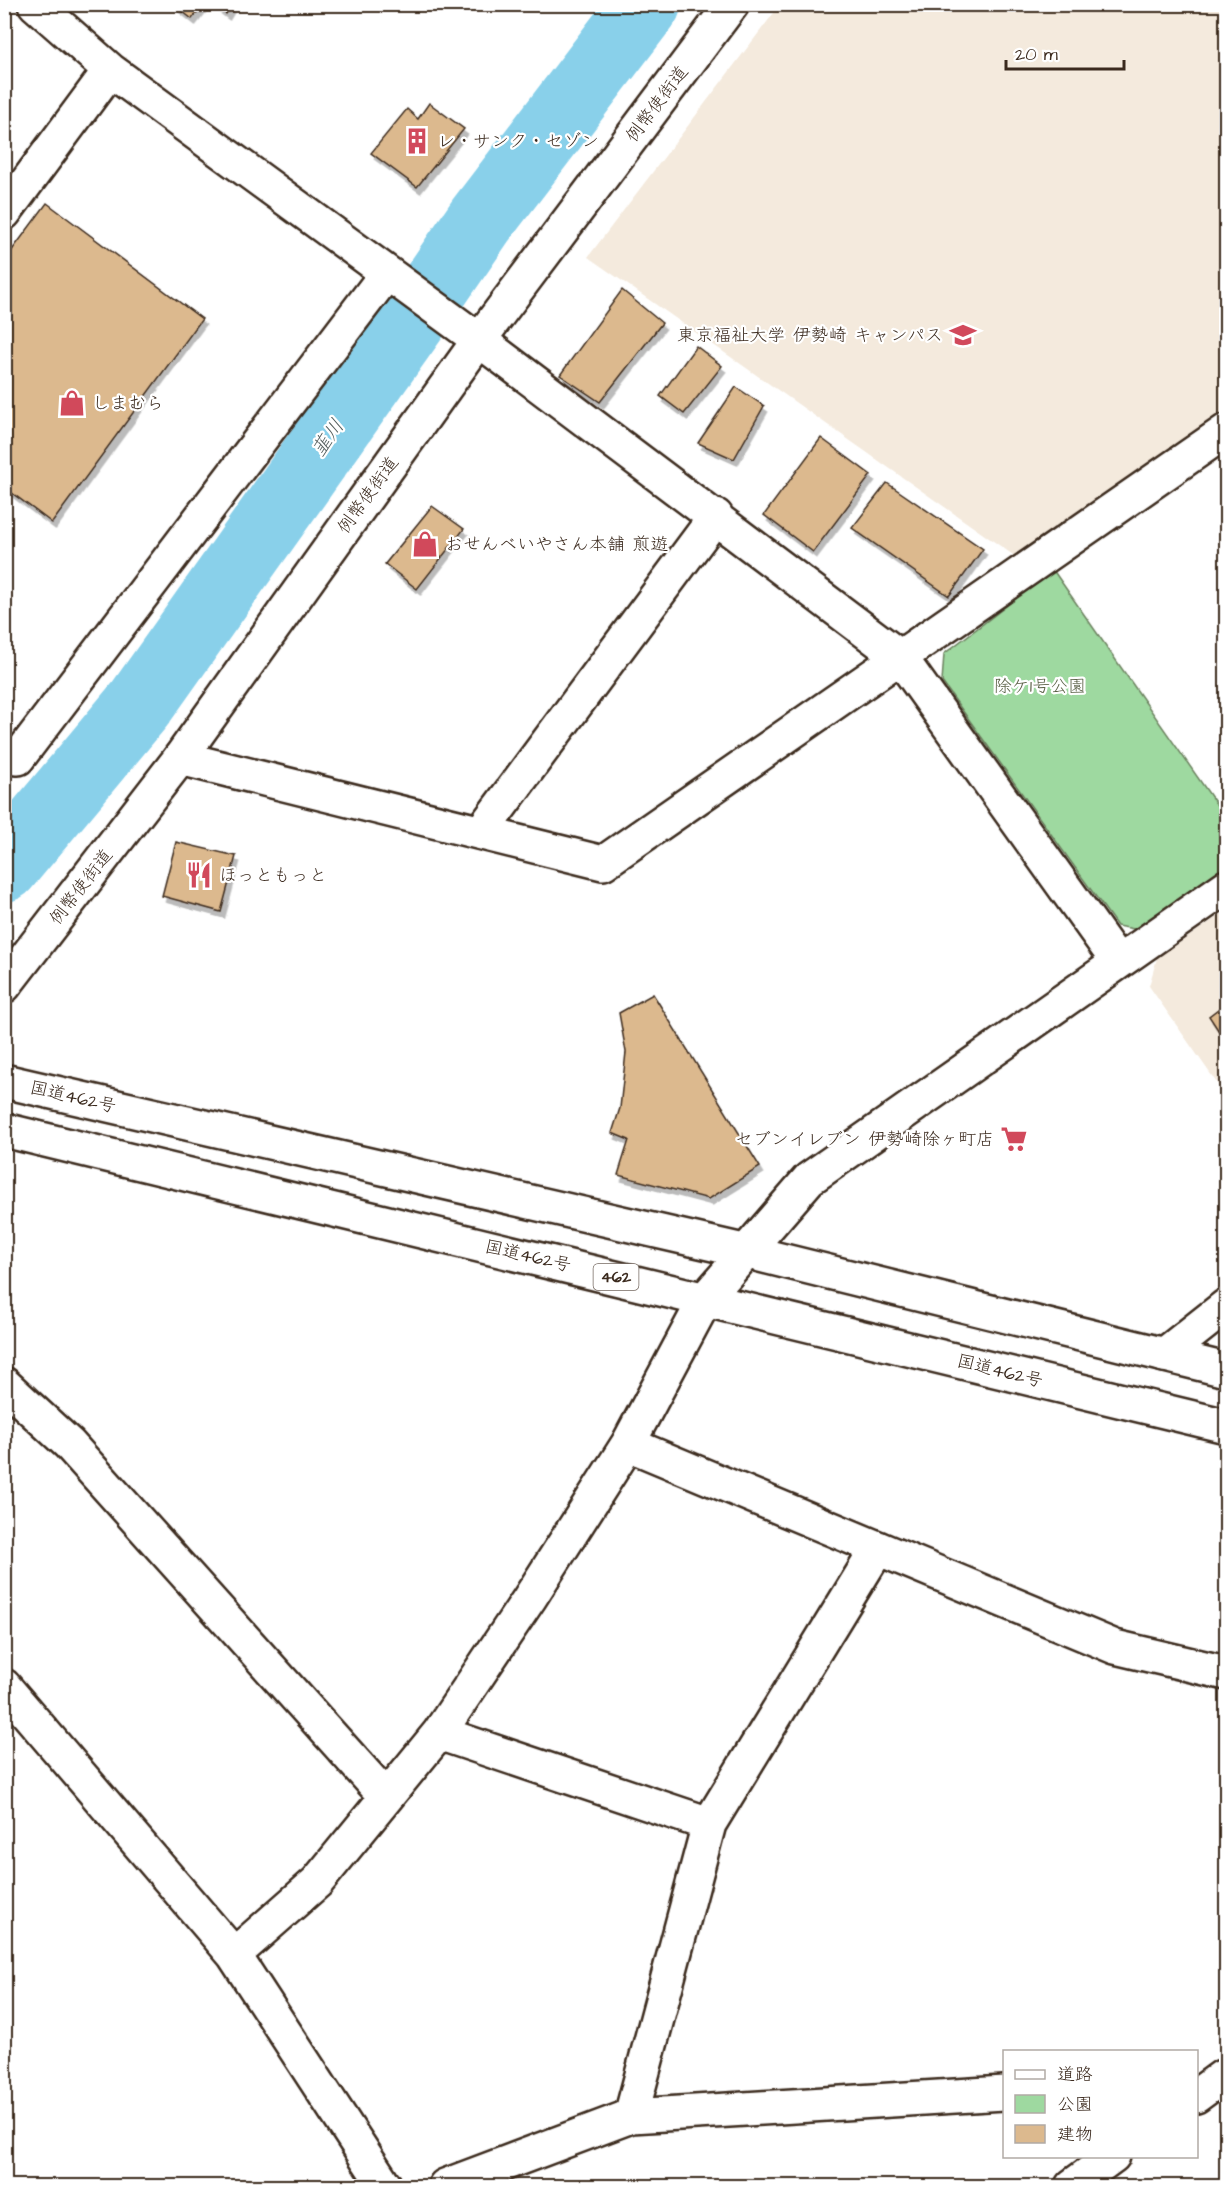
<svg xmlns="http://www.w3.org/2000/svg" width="1231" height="2191" viewBox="0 0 1231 2191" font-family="'Architects Daughter','Klee One',sans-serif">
  <defs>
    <filter id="shadow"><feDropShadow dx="3.5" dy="6" stdDeviation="0" flood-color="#0004"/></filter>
  </defs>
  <rect width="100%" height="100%" fill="#fff"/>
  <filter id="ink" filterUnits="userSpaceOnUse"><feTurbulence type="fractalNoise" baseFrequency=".0167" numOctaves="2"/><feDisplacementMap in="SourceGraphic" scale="12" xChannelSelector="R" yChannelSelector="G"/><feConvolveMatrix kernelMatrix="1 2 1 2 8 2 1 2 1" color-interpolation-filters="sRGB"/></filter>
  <g filter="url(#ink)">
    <path fill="#f4eadd" d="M780,5H1226V412L1016,557L588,257Z
      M1226,911V1096L1149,986L1157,958Z"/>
    <path fill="#9ed9a0" stroke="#6c825f" stroke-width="1.5" d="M1053,570L1226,818V867L1140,930L1117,926L942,682L944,654Z"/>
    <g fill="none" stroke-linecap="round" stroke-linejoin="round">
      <path stroke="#89d0ea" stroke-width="70" d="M4,867L140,704L413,319L481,220L646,4"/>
    </g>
    <path fill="#dcb98e" stroke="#3b2a1e" stroke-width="1.5" filter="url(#shadow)" d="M173,4H204L192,19Z
      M213,4H232L226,14Z
      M429,103L464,129L417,187L371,153L407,109L418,119Z
      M47,203L202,319L52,523L4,487V261Z
      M622,290L662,323L600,402L560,375Z
      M696,346L722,366L684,414L660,396Z
      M736,387L764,406L734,459L698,443Z
      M821,438L871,475L813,552L764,515Z
      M887,483L983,549L949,596L852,528Z
      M432,506L464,529L417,589L385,564Z
      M176,842L236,856L221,912L162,896Z
      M653,994L760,1167L709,1199L618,1175L629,1140L612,1133L620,1108L626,1052L619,1013Z
      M1226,1003V1042L1209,1016Z"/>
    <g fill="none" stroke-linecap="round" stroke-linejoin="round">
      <g stroke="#3b2a1e" stroke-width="38">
        <path id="minor" d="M35,4L110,70L479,340L900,657L1118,962
          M4,213L110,70
          M4,757L18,758L387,273
          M180,758L603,863L1226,431
          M481,832L716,516
          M1164,1355L1226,1306
          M4,1384L69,1444L386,1797
          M628,1444L1115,1647L1226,1673
          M4,1686L234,1955L385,2186
          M439,1733L709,1824
          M234,1955L317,1882L439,1733L529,1599L628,1444L706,1298L809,1179L1226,887
          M1196,2096L1222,2077
          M631,2116L709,1824L878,1548
          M445,2186L631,2116L1004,2093
          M1072,2186L1113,2156"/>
      </g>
      <g stroke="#3b2a1e" stroke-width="38">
        <path id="major" d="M4,986L180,758L479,340L732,4"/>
      </g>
      <g stroke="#3b2a1e" stroke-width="38">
        <path id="highway" d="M4,1081L748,1252L1226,1370
          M4,1130L1226,1426"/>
      </g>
      <use href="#minor" stroke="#fff" stroke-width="33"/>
      <use href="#major" stroke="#fff" stroke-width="33"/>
      <use href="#highway" stroke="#fff" stroke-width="33"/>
    </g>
  </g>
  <defs>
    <g id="building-bare" transform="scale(2.07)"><path d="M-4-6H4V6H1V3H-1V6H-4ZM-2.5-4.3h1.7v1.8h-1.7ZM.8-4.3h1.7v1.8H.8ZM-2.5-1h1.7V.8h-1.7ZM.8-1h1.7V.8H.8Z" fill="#d1495b" stroke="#fff" stroke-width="2.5" paint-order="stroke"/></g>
    <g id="university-bare" transform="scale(2.07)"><path d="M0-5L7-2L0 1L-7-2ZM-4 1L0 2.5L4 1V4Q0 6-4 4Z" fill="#d1495b" stroke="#fff" stroke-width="2.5" paint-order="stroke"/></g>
    <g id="shop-bare" transform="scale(2.07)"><path d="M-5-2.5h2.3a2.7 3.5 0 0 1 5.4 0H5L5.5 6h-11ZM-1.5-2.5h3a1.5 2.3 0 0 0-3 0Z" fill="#d1495b" stroke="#fff" stroke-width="2.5" paint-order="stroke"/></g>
    <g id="restaurant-bare" transform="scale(2.07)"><path d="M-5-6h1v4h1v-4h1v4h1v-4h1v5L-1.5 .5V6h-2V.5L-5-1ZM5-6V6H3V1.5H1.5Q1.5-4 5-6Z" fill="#d1495b" stroke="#fff" stroke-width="2.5" paint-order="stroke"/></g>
    <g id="supermarket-bare" transform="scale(2.07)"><path d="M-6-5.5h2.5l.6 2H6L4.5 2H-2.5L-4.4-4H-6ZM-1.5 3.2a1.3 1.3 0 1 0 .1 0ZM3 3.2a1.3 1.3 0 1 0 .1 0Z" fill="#d1495b" stroke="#fff" stroke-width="2.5" paint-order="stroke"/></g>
  </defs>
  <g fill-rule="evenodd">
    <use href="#building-bare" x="417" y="141"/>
    <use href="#university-bare" x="963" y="335"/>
    <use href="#shop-bare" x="72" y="403"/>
    <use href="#shop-bare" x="425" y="544"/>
    <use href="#restaurant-bare" x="199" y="875"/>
    <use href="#supermarket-bare" x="1014" y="1139"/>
  </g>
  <g text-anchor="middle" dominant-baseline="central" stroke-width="4.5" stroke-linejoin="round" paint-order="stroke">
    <rect fill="#fff" stroke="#766a62" stroke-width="1.5" x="593.5" y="1264" width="45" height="26" rx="4.5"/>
    <g font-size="16" font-weight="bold" fill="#3b2a1e">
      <text x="616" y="1277">462</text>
    </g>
    <g font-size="18" fill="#3b2a1e" stroke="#fff">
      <text transform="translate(657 104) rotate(-53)">例幣使街道</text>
      <text transform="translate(368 495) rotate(-54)">例幣使街道</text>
      <text transform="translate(81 887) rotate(-52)">例幣使街道</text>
      <text transform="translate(73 1097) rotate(13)">国道462号</text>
      <text transform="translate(528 1256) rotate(13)">国道462号</text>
      <text transform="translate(1000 1371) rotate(14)">国道462号</text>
    </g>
    <g font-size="18" fill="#3b2a1e" stroke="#fff" text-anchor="start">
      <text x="437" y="141">レ・サンク・セゾン</text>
      <text x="943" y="335" text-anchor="end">東京福祉大学 伊勢崎 キャンパス</text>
      <text x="92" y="403">しまむら</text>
      <text x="445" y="544">おせんベいやさん本舗 煎遊</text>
      <text x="219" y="875">ほっともっと</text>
      <text x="994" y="1139" text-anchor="end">セブンイレブン 伊勢崎除ヶ町店</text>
    </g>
    <g font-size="18" fill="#595f45" stroke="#fff">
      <text x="1040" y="686">除ケ1号公園</text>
    </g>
    <g font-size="20" font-style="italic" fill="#525c5b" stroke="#fff">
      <text transform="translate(328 438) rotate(-55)">韮川</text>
    </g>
  </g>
  <rect width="1231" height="2191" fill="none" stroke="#fff" stroke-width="24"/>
  <rect x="12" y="12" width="1207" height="2167" fill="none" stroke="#3b2a1e" stroke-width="2" filter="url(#ink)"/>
  <rect x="1003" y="2050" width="195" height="108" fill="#ffffff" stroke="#b1aaa5" stroke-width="1.5"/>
  <rect x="1015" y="2070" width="30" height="9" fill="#ffffff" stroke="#b1aaa5" stroke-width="1.5"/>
  <text x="1057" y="2080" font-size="18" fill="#3b2a1e">道路</text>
  <rect x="1015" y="2095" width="30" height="18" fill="#9ed9a0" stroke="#b1aaa5" stroke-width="1.5"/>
  <text x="1057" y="2110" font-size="18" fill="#3b2a1e">公園</text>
  <rect x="1015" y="2125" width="30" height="18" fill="#dcb98e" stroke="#b1aaa5" stroke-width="1.5"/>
  <text x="1057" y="2140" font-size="18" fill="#3b2a1e">建物</text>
  <path d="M1006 60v9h118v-9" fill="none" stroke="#3b2a1e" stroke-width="3"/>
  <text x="1015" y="60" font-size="18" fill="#3b2a1e" stroke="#ffffff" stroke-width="4.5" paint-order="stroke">20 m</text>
</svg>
